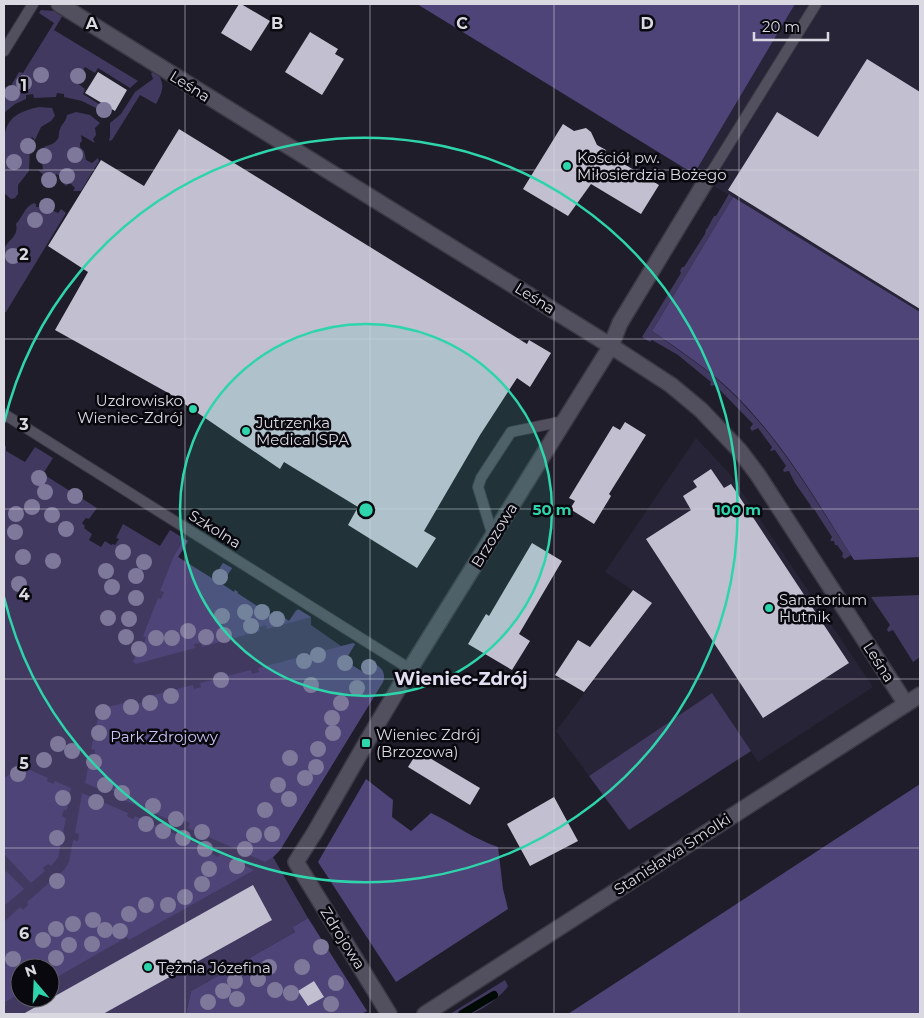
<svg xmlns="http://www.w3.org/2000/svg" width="924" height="1018" viewBox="0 0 924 1018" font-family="Montserrat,sans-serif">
  <rect width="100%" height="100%" fill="#1f1d2a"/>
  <path fill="#282437" d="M795,4H920V312L694,174Z
    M696,438L729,473L873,687L758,762L712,693L589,776L556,731L652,603L605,572Z"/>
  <path fill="#41395f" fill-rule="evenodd" d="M41,10L54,11L63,15L54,30L138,81L130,88L98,68L95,73L85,67L76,82L85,89L83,94L107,109L104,112L82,101L64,97V94L57,93L56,97L34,98L33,94L26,95V99L15,104L4,113V98L19,72L23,73L54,23L39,13Z
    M155,71C166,83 163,91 156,104L140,95L112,140L109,141L110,136V123L121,114L135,92L153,79L151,73Z
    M39,107L52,108L55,116L51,121L41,127L35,140L32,137L27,144L30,146L29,171L18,185V194L15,198L11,199L4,193V170L5,169L4,166C4,132 0,115 39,107Z
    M76,112L90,115L100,123L95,128L96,135L93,139L95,143L81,135L82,141L80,143V147L84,151L86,160L92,163L98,158L99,161L81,191H73L75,188L70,183L66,186L61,181L62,177L56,174L53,178H52L49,183L46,181V177L38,170H43L42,162H38C40,140 49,150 57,140C60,137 58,133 60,129C62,123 66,122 67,115Z
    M729,194L733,197L652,331C678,350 705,367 728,389C779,437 813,497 851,555L845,559L842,557L843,553L837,545H835L834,541H830L832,537L814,509L810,507L811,506L795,483L789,471L784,472L783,470L786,466L775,450L770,451L772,447L758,428L752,431L750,428L753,424L715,385L712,386L710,385L711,382L678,355L652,340L650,342L642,337L681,273L680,271L682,267H684L705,234L706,229H707L714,216H716Z
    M34,203L36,204V207H44V203L53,205L52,210L58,213L61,209L66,213L6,312H5L4,249C8,239 19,237 16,224C23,217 24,207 34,203Z
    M4,445L6,446V451L25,462L35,447L53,458L43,474L97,508L89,519L86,518L82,523L85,526L84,528L92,534L89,540L101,547L105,541L111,545L113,544L115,545L119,539L116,538L123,524L160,546L170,530L188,541L178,557L213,579L223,563L232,568L222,584L234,592L235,590L238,592L237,593L271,615L274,611L289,621L296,610H299L311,617V625L341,646L355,644L345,661L368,675L375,664C383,669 385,673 383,682L280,850L273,857L308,918L292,927L295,932L191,991L186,1014H4ZM20,968H50V998H20Z
    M920,595V657L913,662L893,630L888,632L887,629L890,625L871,597Z
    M712,693L751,751L629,830L589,776Z
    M505,980L508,986C503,995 480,1012 470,1014C464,1015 456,1014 450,1014Z"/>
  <path fill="#4f4477" d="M417,4H795L694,174Z
    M733,197L920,312V557L854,560C816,500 780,437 728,388C705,367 678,349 652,331Z
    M184,539L188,541L178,557L213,579L223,563L232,568L222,584L234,592L235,590L238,592L237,593L271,615L274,611L289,621L298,609L311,617L267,629L266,625L259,627L260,631L202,647L201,643L194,644L195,648L136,664L133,662L140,643L143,645L146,638L143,636L158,598L161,599L164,592L160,591L173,558Z
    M353,643L355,644L345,661L368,675L375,664C382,668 386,673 383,682L280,850L273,857L265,862L188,828L190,823L184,820L181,825L113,795L114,791L108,788L106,792L85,783L90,757H94L95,750L91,749L100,709L136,700L137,704L143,702L142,698L193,685L194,689L201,687L200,683L251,670L252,674L259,672L258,668Z
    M21,766L48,778L47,781L53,784L55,781L71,788L67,810H64L62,816L66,818L58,858L51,866L48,864L43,868L45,871L31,883L4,854V778Z
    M366,779L393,800L392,817L411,831L431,813C454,824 474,839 498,847L503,889L508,909L396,982L318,862Z
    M920,784V1014H568Z
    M82,793L128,813L127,816L133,819L135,816L213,851L212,854L218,857L220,854L254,870L129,940L127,937L50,981V968H20V993L4,1003V922L20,907L23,910L28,905L27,902L64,870L69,862L73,840L78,841L79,834L75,833Z
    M6,871L24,889L4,906V874Z
    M308,918L367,1011L361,1014H186L191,991L295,932L292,927Z"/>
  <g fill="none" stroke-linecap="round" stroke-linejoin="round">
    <path stroke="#000a05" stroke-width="8" d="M462,1014L494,995"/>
  </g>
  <path fill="#c1bfd0" d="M239,4H241L270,21L251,51L221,33Z
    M310,32L338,49L335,54L344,59L322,95L285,72Z
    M867,59L920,92V309L728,190L777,112L818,137Z
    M98,72L127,90L115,111L85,93Z
    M563,124L574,131L586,128L591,132L597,145L606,150L604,152L659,185L641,214L591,184L568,216L523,189Z
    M179,129L527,344L529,340L551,353L530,387L517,378L480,435L424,531L436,538L417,568L348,525L358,507L284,462L280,469L170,394L55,330L88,272L48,246L101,160L144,186Z
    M625,422L646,435L609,494L611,496L594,524L570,509L575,501L569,498L613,426L620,430Z
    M711,469L724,488L731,484L849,663L763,718L646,539L691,510L683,496L697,487L693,481Z
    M532,543L562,561L519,634L530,641L512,670L468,644L486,614L489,616Z
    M633,590L652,603L584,692L555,675L578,640L590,647Z
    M418,751L480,788L470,805L408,767Z
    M554,797L578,841L530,866L507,824Z
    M253,885L272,920L103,1014H23Z
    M314,981L324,997L308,1006L298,991Z"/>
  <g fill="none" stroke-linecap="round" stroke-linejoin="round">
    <g stroke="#3b3944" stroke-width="12">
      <path id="lane" d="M4,51L33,4
        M706,181L816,4
        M4,414L410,669
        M493,536L478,487L481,478L511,432L564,421"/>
    </g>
    <g stroke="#3b3944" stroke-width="18">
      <path id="street" d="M59,4L611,346L671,385L701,410L740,451L758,475L906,704
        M389,1014L296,862L315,832L366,743L410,669L611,346L620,323L706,181"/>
    </g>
    <g stroke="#3b3944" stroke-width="18">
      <path id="secondary" d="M425,1014L920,695"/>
    </g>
    <use href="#lane" stroke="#52505f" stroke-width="10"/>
    <use href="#street" stroke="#52505f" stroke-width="15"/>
    <use href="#secondary" stroke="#52505f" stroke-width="15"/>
  </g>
  <g fill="#7e789a">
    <circle cx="41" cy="75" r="8"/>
    <circle cx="78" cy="76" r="8"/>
    <circle cx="24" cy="83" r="8"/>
    <circle cx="12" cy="93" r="8"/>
    <circle cx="104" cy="110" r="8"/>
    <circle cx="28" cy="146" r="8"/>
    <circle cx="75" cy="155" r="8"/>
    <circle cx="44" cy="156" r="8"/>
    <circle cx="14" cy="162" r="8"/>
    <circle cx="67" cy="176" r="8"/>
    <circle cx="49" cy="180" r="8"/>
    <circle cx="47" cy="206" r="8"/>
    <circle cx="35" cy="220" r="8"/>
    <circle cx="13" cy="256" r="8"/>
    <circle cx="39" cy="478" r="8"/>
    <circle cx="45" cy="492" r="8"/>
    <circle cx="75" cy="496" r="8"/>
    <circle cx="32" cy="507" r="8"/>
    <circle cx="16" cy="514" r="8"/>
    <circle cx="52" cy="515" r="8"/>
    <circle cx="66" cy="529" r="8"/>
    <circle cx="15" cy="532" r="8"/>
    <circle cx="123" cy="552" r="8"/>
    <circle cx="23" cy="557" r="8"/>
    <circle cx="53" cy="561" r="8"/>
    <circle cx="144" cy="562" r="8"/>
    <circle cx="106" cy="571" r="8"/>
    <circle cx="136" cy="576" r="8"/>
    <circle cx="220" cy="577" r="8"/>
    <circle cx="19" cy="584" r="8"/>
    <circle cx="112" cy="587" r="8"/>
    <circle cx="136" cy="598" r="8"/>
    <circle cx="245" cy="612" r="8"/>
    <circle cx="262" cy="612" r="8"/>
    <circle cx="222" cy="616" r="8"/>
    <circle cx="108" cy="618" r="8"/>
    <circle cx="129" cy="619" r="8"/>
    <circle cx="277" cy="619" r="8"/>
    <circle cx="251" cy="626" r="8"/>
    <circle cx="188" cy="631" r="8"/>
    <circle cx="224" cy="635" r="8"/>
    <circle cx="126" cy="637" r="8"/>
    <circle cx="206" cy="637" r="8"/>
    <circle cx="156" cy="638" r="8"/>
    <circle cx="172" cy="638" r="8"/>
    <circle cx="139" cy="649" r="8"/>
    <circle cx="318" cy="655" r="8"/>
    <circle cx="304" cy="661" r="8"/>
    <circle cx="345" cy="663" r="8"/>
    <circle cx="369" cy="667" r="8"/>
    <circle cx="221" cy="680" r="8"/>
    <circle cx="311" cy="685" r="8"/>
    <circle cx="357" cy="688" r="8"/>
    <circle cx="171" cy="696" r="8"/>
    <circle cx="150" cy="703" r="8"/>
    <circle cx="341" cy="703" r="8"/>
    <circle cx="131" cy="707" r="8"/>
    <circle cx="103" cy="712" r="8"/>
    <circle cx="332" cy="718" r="8"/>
    <circle cx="99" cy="733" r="8"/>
    <circle cx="333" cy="733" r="8"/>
    <circle cx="58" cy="744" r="8"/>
    <circle cx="318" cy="749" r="8"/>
    <circle cx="72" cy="751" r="8"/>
    <circle cx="290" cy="758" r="8"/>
    <circle cx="44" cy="760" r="8"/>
    <circle cx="94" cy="762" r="8"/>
    <circle cx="316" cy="767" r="8"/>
    <circle cx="18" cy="774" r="8"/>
    <circle cx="305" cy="778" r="8"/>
    <circle cx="105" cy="785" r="8"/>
    <circle cx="278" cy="785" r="8"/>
    <circle cx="122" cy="793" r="8"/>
    <circle cx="63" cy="798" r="8"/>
    <circle cx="289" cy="799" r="8"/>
    <circle cx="96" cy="802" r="8"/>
    <circle cx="153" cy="806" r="8"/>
    <circle cx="265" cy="810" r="8"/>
    <circle cx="176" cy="819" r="8"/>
    <circle cx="146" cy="824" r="8"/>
    <circle cx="163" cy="831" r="8"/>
    <circle cx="202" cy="832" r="8"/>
    <circle cx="272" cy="834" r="8"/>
    <circle cx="254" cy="835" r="8"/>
    <circle cx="57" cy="838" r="8"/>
    <circle cx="183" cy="838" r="8"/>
    <circle cx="205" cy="849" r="8"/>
    <circle cx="245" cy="849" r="8"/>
    <circle cx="237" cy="866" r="8"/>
    <circle cx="209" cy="869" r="8"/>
    <circle cx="57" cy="881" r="8"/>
    <circle cx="202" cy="884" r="8"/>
    <circle cx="185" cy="897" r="8"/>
    <circle cx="146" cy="905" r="8"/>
    <circle cx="168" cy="905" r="8"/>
    <circle cx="129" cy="914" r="8"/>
    <circle cx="93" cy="920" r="8"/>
    <circle cx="73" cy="924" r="8"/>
    <circle cx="56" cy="929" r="8"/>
    <circle cx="105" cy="930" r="8"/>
    <circle cx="120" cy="931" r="8"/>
    <circle cx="43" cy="940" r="8"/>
    <circle cx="92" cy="944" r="8"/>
    <circle cx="69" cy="945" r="8"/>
    <circle cx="321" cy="947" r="8"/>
    <circle cx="56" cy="958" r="8"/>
    <circle cx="13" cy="959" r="8"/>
    <circle cx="269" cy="967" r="8"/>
    <circle cx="302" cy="967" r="8"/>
    <circle cx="258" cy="979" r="8"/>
    <circle cx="235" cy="981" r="8"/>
    <circle cx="336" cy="983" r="8"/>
    <circle cx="275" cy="990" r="8"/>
    <circle cx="223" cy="991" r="8"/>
    <circle cx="291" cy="993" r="8"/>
    <circle cx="237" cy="999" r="8"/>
    <circle cx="208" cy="1002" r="8"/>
    <circle cx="331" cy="1004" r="8"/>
  </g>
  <path fill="none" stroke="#dad9e2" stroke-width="1" stroke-opacity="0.55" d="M185,4V1014M370,4V1014M554,4V1014M739,4V1014M4,170H920M4,339H920M4,509H920M4,679H920M4,848H920"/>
  <circle cx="366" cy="510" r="186" fill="#2ed4ab" fill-opacity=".12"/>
  <g fill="none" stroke="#2ed4ab" stroke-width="2.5">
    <circle cx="366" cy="510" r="186"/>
    <path d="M4 423A372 372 0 1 1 4 597"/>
  </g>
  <g fill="#2ed4ab" stroke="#09080e" stroke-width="2">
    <circle cx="567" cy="166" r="5"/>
    <circle cx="193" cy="409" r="5"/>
    <circle cx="246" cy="431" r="5"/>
    <circle cx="769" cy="608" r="5"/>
    <rect x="361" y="738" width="10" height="10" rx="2.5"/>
    <circle cx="148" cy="967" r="5"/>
  </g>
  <g text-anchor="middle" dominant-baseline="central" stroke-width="5" stroke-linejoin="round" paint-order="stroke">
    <g font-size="15" fill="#dad9e2" stroke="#09080e">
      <text transform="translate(190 86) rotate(32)">Leśna</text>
      <text transform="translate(535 298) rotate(32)">Leśna</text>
      <text transform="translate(215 529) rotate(32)">Szkolna</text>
      <text transform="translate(494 535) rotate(-58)">Brzozowa</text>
      <text transform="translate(879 662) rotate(57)">Leśna</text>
      <text transform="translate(672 854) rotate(-33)">Stanisława Smolki</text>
      <text transform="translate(343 938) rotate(58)">Zdrojowa</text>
    </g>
    <g font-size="15" fill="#dad9e2" stroke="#09080e" text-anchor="start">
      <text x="577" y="157">Kościół pw.<tspan x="577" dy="17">Miłosierdzia Bożego</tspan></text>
      <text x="183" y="400" text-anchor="end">Uzdrowisko<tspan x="183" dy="17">Wieniec-Zdrój</tspan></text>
      <text x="256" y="422">Jutrzenka<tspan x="256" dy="17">Medical SPA</tspan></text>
      <text x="779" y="599">Sanatorium<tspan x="779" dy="17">Hutnik</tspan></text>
      <text x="376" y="734">Wieniec Zdrój<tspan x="376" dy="17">(Brzozowa)</tspan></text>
      <text x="158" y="967">Tężnia Józefina</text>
    </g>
    <g font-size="15" fill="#cbc3f5" stroke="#09080e">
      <text x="164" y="736">Park Zdrojowy</text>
    </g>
    <g font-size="18" font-weight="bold" fill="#e0def0" stroke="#09080e">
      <text x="461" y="679">Wieniec-Zdrój</text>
    </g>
  </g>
  <g font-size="16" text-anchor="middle" font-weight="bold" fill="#dad9e2" stroke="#09080e" stroke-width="5" stroke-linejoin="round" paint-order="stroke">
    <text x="92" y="29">A</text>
    <text x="277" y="29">B</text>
    <text x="462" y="29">C</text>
    <text x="647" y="29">D</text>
    <text x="24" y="91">1</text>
    <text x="24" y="260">2</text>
    <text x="24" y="430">3</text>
    <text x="24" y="600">4</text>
    <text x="24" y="769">5</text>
    <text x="24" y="939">6</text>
  </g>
  <circle cx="366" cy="510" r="8" fill="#2ed4ab" stroke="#09080e" stroke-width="2.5"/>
  <g font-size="15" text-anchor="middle" font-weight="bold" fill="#2ed4ab" stroke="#09080e" stroke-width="5" stroke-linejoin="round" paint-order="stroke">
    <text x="552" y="515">50 m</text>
    <text x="738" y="515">100 m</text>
  </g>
  <rect width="924" height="1018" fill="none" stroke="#dad9e2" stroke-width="10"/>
  <g transform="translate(35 983) rotate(341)"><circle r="24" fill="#09080e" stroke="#5d5c63"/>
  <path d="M0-4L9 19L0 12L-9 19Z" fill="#2ed4ab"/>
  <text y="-8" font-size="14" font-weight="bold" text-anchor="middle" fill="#dad9e2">N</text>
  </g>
  <path d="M754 32v8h74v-8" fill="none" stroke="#dad9e2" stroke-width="2.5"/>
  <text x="762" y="32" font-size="15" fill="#dad9e2" stroke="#09080e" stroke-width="4" paint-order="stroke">20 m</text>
</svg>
